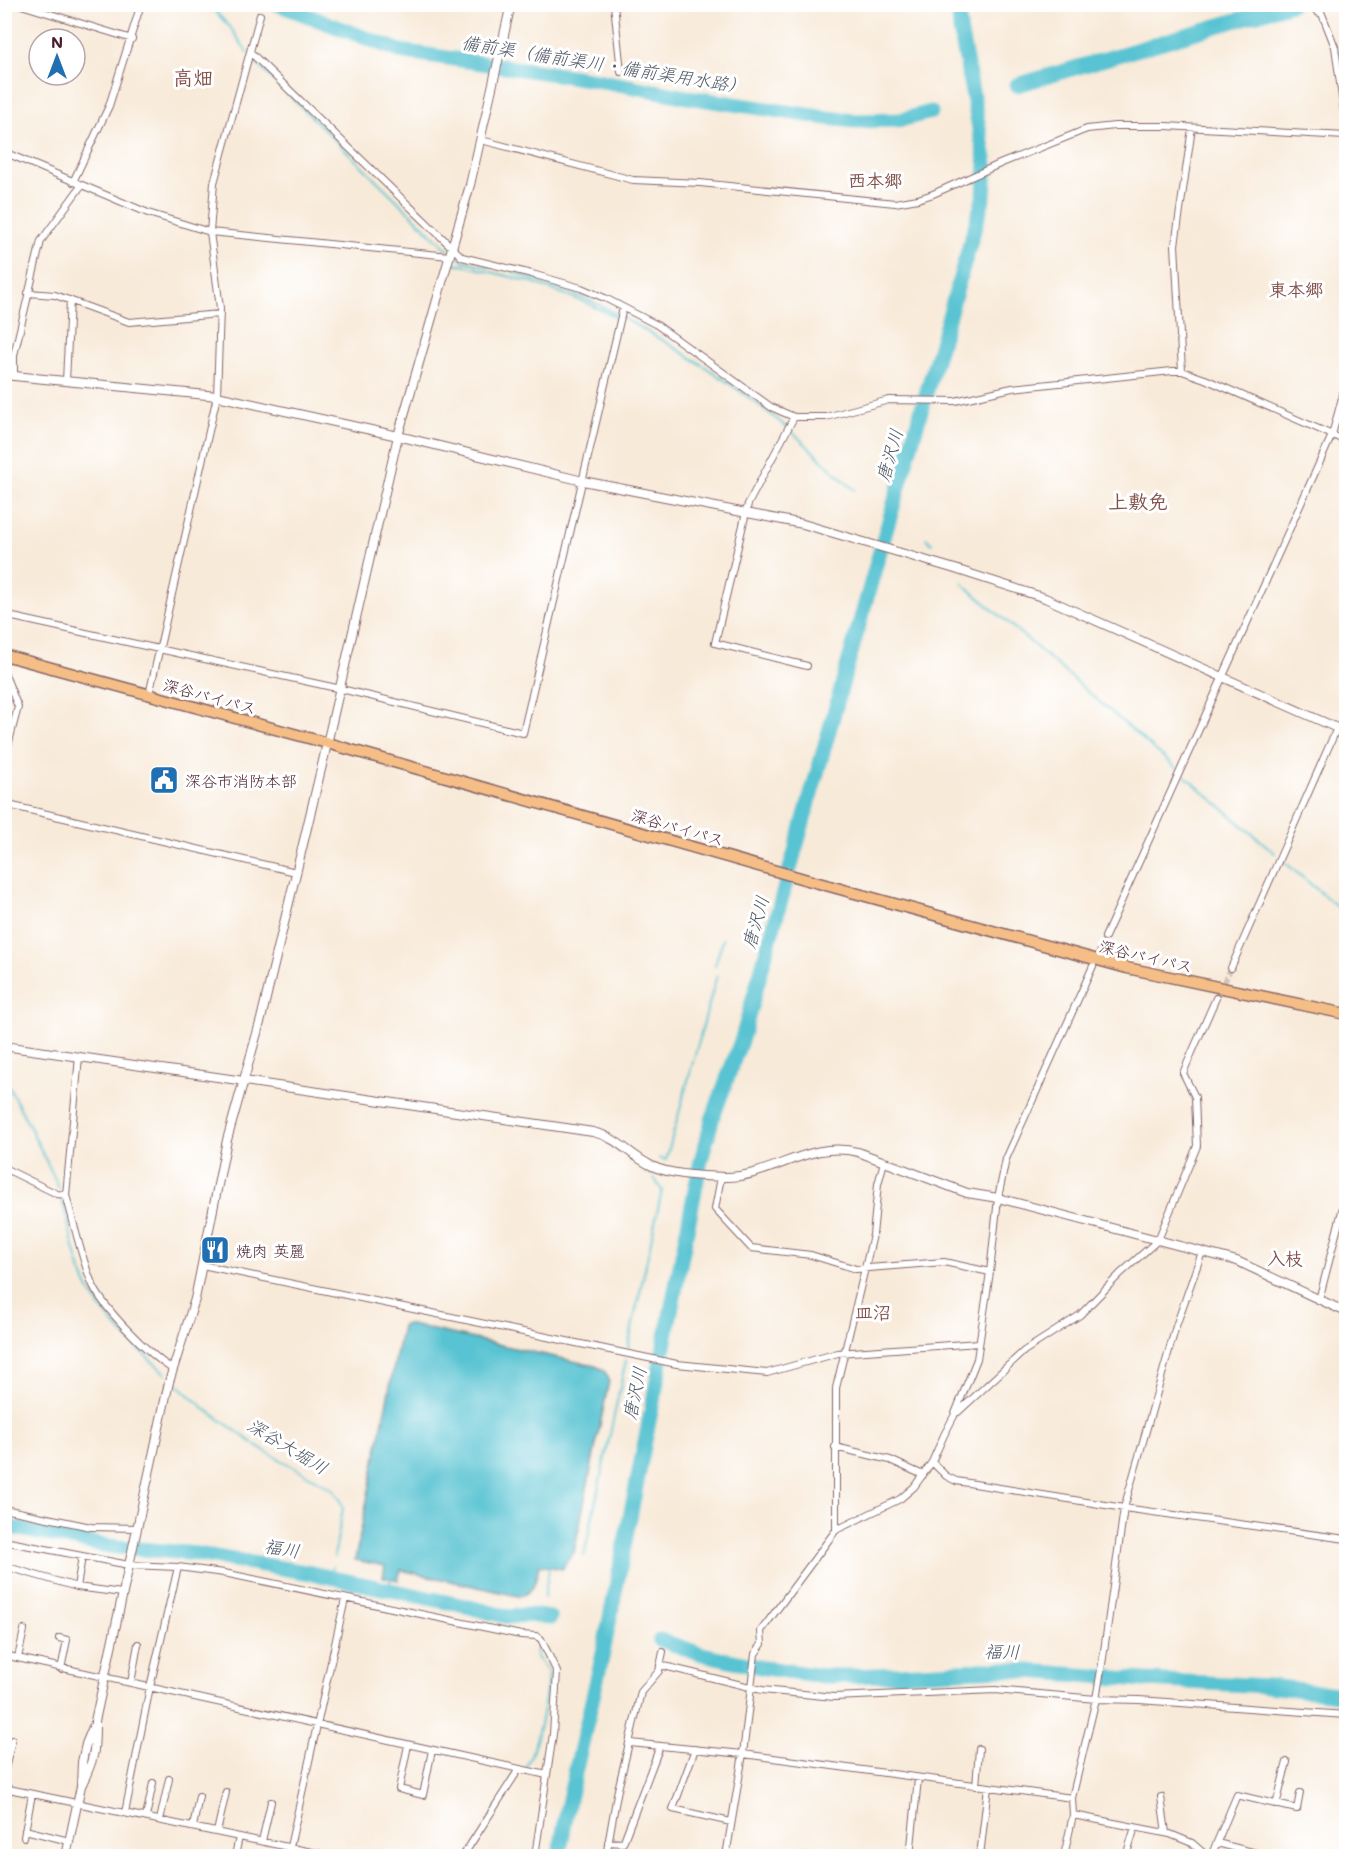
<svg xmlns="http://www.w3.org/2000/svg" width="1351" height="1861" viewBox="0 0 1351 1861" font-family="Mali,'Klee One',sans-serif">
  <rect width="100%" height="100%" fill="#fff"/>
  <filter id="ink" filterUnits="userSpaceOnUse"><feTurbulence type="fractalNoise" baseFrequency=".0167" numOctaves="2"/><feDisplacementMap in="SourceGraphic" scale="12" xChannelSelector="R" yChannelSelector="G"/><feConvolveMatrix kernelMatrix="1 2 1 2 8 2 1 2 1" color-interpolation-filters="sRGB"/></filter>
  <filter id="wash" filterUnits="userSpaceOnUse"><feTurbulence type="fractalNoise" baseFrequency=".008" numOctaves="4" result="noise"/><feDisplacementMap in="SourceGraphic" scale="24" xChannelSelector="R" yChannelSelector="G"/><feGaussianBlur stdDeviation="1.35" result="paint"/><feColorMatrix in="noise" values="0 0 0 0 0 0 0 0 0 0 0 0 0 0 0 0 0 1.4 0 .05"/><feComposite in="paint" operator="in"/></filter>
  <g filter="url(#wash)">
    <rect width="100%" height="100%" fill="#f8ead9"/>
    <path fill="#58c3d2" stroke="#51717e" stroke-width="1.5" d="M406,1324L595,1366C603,1369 607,1372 609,1381L574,1552L562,1569L539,1565C536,1579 535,1594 518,1596L401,1570L398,1580L383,1577L385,1566L355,1560L402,1326Z"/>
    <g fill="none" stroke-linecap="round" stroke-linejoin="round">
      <path stroke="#58c3d2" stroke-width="2" d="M208,4L230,27L248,53
        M251,58L449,251
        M453,254L464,261L490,267
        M450,262L532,282L582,301L618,318
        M513,272C550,284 584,296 618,315
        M623,318C682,350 740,387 791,431C813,450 832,472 855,490
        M926,538L932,544
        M962,583L1176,768
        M1185,776L1275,853
        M1282,860L1346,914
        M715,965L723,939
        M4,1078L30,1127L59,1188
        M659,1158L666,1160L717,975
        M62,1200C69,1224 76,1263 86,1284C104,1320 138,1348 166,1374
        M628,1347L662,1190L654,1178
        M174,1381L204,1408L261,1449L333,1489L341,1501L343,1508L334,1557
        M584,1556L626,1360
        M330,1576L333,1566
        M389,1589L391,1577
        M544,1598L550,1564
        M542,1623V1610
        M526,1767C540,1737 544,1705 549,1673L536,1656L538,1644
        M470,1856L478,1843"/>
      <path stroke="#58c3d2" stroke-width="15" d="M277,4L400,51L602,81L687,97L827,118L855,121L900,120L931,112
        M1017,85L1291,4
        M4,1526L106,1546L197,1554L311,1573L465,1606L508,1617L529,1615L550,1618
        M660,1640L702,1654L765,1668L823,1676H856L1001,1669L1144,1680L1268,1686L1346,1695
        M559,1856L569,1799L602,1658L701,1160L713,1117L742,1038L876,565L984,196L986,164L960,29L958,4"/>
    </g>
  </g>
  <g filter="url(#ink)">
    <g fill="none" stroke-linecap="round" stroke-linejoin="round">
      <path stroke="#d5c1b6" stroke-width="6" stroke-dasharray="6 3" stroke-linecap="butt" d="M1095,961L1105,937
        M1216,998L1231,968"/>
      <g stroke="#876668" stroke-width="8">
        <path id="minor" d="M18,4L132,39
          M614,4L621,72
          M1312,4L1317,12L1322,14L1335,47L1346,126
          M250,52L462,257L532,274L581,288L607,299L657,325L771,407L794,417H826L889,400L955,401L1012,388L1172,371H1182L1205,379L1346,441
          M481,140L633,180L700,183L895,203L918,199L933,194L1002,163L1087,129L1115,126H1166L1346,136
          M4,152L148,213L210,232L449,256
          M73,182L109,106L141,4
          M28,293L55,295L129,322L220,314
          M1182,371L1175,245L1192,128
          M14,376V355L41,241L81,186
          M66,381L70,300
          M794,417L748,504L715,643L807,666
          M4,615L341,689L523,733L623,308
          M4,672L18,707L4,761
          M149,695L217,396L220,308L210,232L214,183L260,15
          M4,804L296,872
          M1105,937L1332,435L1346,383
          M1231,968L1337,728
          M4,1168L57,1194L66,1195L79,1057
          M721,1177L715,1209L751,1248L811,1255L856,1269L944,1262L990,1272
          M66,1195C74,1223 80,1253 91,1281C102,1308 148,1353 172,1369
          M202,1265L677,1364L767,1373L838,1353L979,1343
          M1319,1300L1343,1207L1346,1206
          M958,1412L1024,1351L1080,1315L1120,1274L1158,1240L1197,1146L1195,1097L1183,1073L1216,998
          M835,1447L890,1460L923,1475
          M932,1462L946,1476L956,1481L1124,1508L1346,1539
          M4,1509L91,1527L137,1528
          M836,1530V1388L873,1235L878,1184L884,1162
          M4,1541L129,1565L178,1567L224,1573L521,1635L536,1636L541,1639L557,1672L553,1734L535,1856
          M4,1566L77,1587L122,1593
          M77,1587L82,1557
          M4,1624L5,1623
          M59,1638L67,1640L61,1669
          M4,1655L547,1775
          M18,1658L24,1630
          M660,1665L762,1690L834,1697L995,1690L1096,1699L1139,1700L1346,1715
          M131,1683L138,1644
          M630,1743L743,1754L1072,1798
          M408,1745L399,1789L423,1795L432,1750
          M695,1749L673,1809L731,1822
          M4,1773L12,1740
          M976,1786L979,1749
          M4,1788L331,1856
          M1161,1797L1166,1833
          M1276,1805L1287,1762
          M4,1813L8,1789
          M125,1813L150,1687L178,1567
          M1073,1815L1170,1834L1192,1843L1207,1856
          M146,1817L153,1783
          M160,1820L169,1779
          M193,1827L199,1796
          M25,1830L69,1841
          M217,1832L226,1792
          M24,1837L32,1794
          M262,1841L271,1802
          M608,1842L623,1843L660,1746
          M1217,1843L1268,1856
          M235,1856L239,1837
          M288,1856L345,1599
          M463,1856L519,1769
          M606,1856L617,1794L641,1692L659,1671L663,1652
          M652,1856L653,1855
          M726,1856L743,1754L755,1654L762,1644L761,1631L836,1530L900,1499L914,1487L932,1462L944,1435L954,1416L977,1359L990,1272L998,1198L1006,1159L1093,966
          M910,1856L918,1779
          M980,1856L988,1787
          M1064,1856L1073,1815L1072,1798L1096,1699L1103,1658L1124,1508L1176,1326L1202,1252
          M1126,1856L1135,1827
          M1211,1856L1237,1795L1297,1809L1300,1793"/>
      </g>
      <g stroke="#876668" stroke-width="10">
        <path id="tertiary" d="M4,375L217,396L398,436L583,481L803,524L955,569L1045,598L1346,732
          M4,1046L593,1132C619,1138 629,1155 652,1166C670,1175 704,1176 724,1177C772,1178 808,1139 858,1152L967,1193L998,1198L1237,1261L1346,1312
          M81,1786C95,1758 95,1752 95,1721L169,1382L195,1299L227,1140L261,1019L323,761L398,436L470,185L511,4
          M66,1856L81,1786L82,1762L86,1744L93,1727"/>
      </g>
      <g stroke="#876668" stroke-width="13">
        <path id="trunk" d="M4,655L327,743L804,879L1127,968L1346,1014"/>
      </g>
      <use href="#minor" stroke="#fff" stroke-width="6"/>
      <use href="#tertiary" stroke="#fff" stroke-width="8"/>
      <use href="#trunk" stroke="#f6be87" stroke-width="10"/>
    </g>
  </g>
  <defs>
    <g id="civic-square" transform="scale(1.5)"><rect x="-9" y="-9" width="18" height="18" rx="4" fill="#1f6fb2" stroke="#fff"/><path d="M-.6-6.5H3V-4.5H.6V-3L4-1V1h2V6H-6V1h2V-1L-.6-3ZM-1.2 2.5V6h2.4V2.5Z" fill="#fff"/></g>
    <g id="restaurant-square" transform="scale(1.5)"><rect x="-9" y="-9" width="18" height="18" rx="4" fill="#1f6fb2" stroke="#fff"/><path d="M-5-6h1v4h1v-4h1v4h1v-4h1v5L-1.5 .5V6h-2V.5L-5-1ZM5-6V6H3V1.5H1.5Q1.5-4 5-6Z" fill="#fff"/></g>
  </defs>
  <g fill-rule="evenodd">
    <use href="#civic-square" x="164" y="780"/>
    <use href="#restaurant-square" x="215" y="1250"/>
  </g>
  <g text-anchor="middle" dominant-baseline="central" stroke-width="6" stroke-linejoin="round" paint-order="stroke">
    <g font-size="16" fill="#4a1f2b" stroke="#fff">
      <text transform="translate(210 696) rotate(15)">深谷バイパス</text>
      <text transform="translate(678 827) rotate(16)">深谷バイパス</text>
      <text transform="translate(1146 956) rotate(13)">深谷バイパス</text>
    </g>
    <g font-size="16" fill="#4a1f2b" stroke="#fff" text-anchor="start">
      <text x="185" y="780">深谷市消防本部</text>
      <text x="236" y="1250">焼肉 英麗</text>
    </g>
    <g font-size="18" font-style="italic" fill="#4f5865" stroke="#fff">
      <text transform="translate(604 64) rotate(9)">備前渠（備前渠川・備前渠用水路）</text>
      <text transform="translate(889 455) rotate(-74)">唐沢川</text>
      <text transform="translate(755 922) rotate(-74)">唐沢川</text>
      <text transform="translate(634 1393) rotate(-78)">唐沢川</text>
      <text transform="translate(288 1446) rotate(31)">深谷大堀川</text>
      <text transform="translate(282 1548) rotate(9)">福川</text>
      <text transform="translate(1002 1651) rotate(1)">福川</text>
    </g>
    <g font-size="18" font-weight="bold" fill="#824f49" stroke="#fff">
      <text x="875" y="180">西本郷</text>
      <text x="1296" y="289">東本郷</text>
      <text x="1285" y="1258">入枝</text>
      <text x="873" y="1312">皿沼</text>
    </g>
    <g font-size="20" font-weight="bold" fill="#824f49" stroke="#fff">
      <text x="193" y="77">高畑</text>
      <text x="1138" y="501">上敷免</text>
    </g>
  </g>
  <rect width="1351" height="1861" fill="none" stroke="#fff" stroke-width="24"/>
  <g transform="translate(57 57)"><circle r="28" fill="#ffffff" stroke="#b7a5aa" stroke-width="1.5"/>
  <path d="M0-4.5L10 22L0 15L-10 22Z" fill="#1f6fb2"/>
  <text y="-9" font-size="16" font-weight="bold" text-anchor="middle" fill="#4a1f2b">N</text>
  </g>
</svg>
